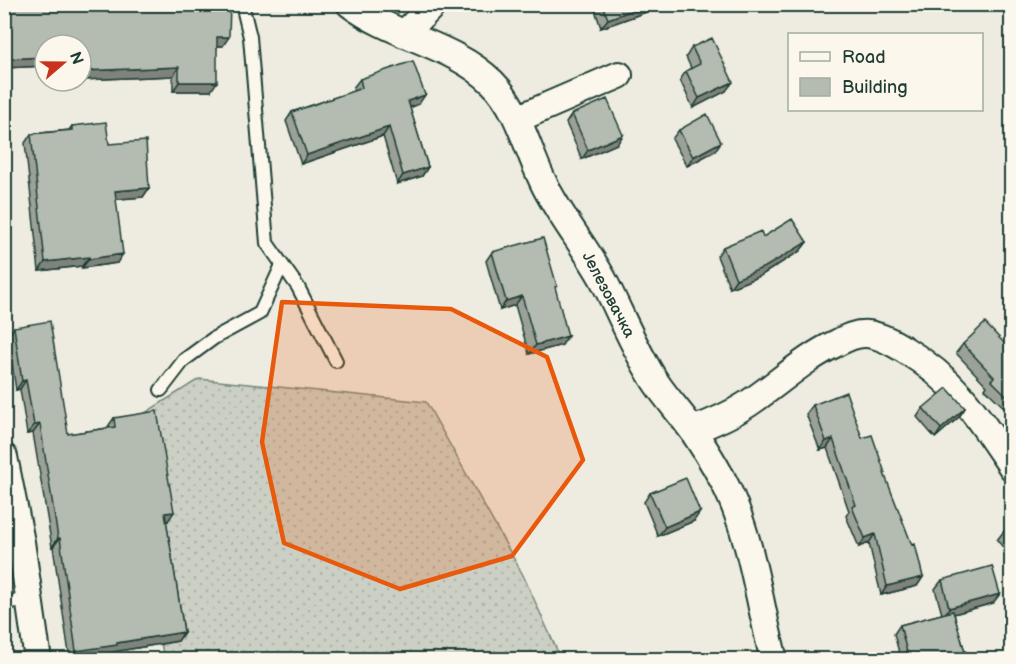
<svg xmlns="http://www.w3.org/2000/svg" width="1016" height="664" viewBox="0 0 1016 664" font-family="'Balsamiq Sans',sans-serif">
  <defs>
    <pattern id="grass-dots" width="8" height="8" patternUnits="userSpaceOnUse" patternTransform="scale(1.5)"><rect width="8" height="8" fill="#cbcfc4"/><path d="M2 2h.1M6 6h.1" fill="none" stroke="#aeb3a9" stroke-width="1.8" stroke-linecap="round"/></pattern>
  </defs>
  <rect width="100%" height="100%" fill="#eeece1"/>
  <filter id="ink" filterUnits="userSpaceOnUse"><feTurbulence type="fractalNoise" baseFrequency=".0167" numOctaves="2"/><feDisplacementMap in="SourceGraphic" scale="12" xChannelSelector="R" yChannelSelector="G"/><feConvolveMatrix kernelMatrix="1 2 1 2 8 2 1 2 1" color-interpolation-filters="sRGB"/></filter>
  <g filter="url(#ink)">
    <path fill="url(#grass-dots)" stroke="#75867c" stroke-width="1.5" d="M199,379L426,402L523,575L561,659H164L121,428Z"/>
    <g fill="none" stroke-linecap="round" stroke-linejoin="round">
      <g stroke="#1f3d34" stroke-width="16">
        <path id="service" d="M242,4L250,37L267,243L298,287L336,361
          M161,390L184,360L214,338L260,313L282,265
          M4,604L29,598"/>
      </g>
      <g stroke="#1f3d34" stroke-width="30">
        <path id="minor" d="M350,4C393,37 453,44 492,82C522,111 529,160 550,195C566,224 587,250 603,279C621,314 635,351 657,384C668,400 682,415 693,431C707,452 721,474 731,497C753,547 760,607 774,660
          M404,34L434,4
          M517,119L619,75
          M693,430C712,423 729,416 746,405C777,385 804,358 837,343C846,338 856,333 867,334C880,335 894,343 905,350C958,382 978,417 1012,467
          M4,457L21,542L38,660"/>
      </g>
      <use href="#service" stroke="#fbf7ec" stroke-width="12"/>
      <use href="#minor" stroke="#fbf7ec" stroke-width="26"/>
    </g>
    <path fill="#9ba197" stroke="#1f3d34" stroke-width="1.5" d="M4,4L223,46H217L211,91H173V76L81,80V45H45V66L4,68Z
      M593,4H652L646,12L601,28Z
      M692,47L726,91L693,108L680,80L686,71L691,68L686,57Z
      M360,79L419,104L410,108L428,167L422,176L397,184L383,136L301,164L286,121L292,112L354,91L353,88Z
      M572,114L623,135L617,144L582,159L566,123Z
      M72,126L109,144L149,188L143,197L116,199L117,263L82,268V266L39,271L25,143L31,134L69,130Z
      M679,130L715,151L687,166L672,139Z
      M763,237L807,242L800,251L760,276L730,288L717,256L723,247Z
      M492,252L555,288L562,345L529,354L515,305L500,310L486,261Z
      M14,327L68,434L107,428L114,418L168,521H166L184,632L178,641L113,652L111,654L70,660L53,547H52L33,433L27,434L20,389L16,390L8,336Z
      M963,344L1011,350V409L1009,412L985,389L987,386L956,353Z
      M813,405L862,438L885,473L884,474L923,577L917,586L881,595L869,543L859,547L846,516L849,511L827,448L820,450L806,414Z
      M923,408H965L959,417L935,438L917,417Z
      M650,493L694,521L658,536L644,502Z
      M1011,524V557L997,540L1004,531Z
      M942,580L993,603L954,614L965,652L959,660H901L894,634L900,625L942,614L935,589Z"/>
    <path fill="#7e837b" stroke="#1f3d34" stroke-width="1.5" d="M649,4H652L646,12L601,28L608,19Z
      M217,37H229L223,46H211Z
      M45,57V66L4,68V59Z
      M179,67L173,76L81,80V71Z
      M179,82H217L211,91H173Z
      M733,82L726,91L693,108L699,98Z
      M425,95L419,104L402,110L408,101Z
      M389,127L383,136L301,164L307,155Z
      M623,135L617,144L582,159L588,150Z
      M721,142L715,151L687,166L693,157Z
      M428,167L422,176L397,184L403,175Z
      M149,188L143,197L108,200L115,191Z
      M807,242L800,251L760,276L730,288L736,279Z
      M123,254L117,263L82,268L89,259Z
      M89,257L82,266L39,271L45,262Z
      M522,296L515,305L500,310L506,301Z
      M568,336L562,345L529,354L536,345Z
      M26,380L20,389L16,390L22,381Z
      M965,408L959,417L935,438L941,429Z
      M40,424L33,433L27,434L34,425Z
      M833,439L827,448L820,450L826,441Z
      M174,512L168,521L158,522L165,513Z
      M700,512L694,521L658,536L665,527Z
      M875,534L869,543L859,547L865,538Z
      M58,538H60L53,547H52Z
      M923,577L917,586L881,595L887,586Z
      M1000,594L993,603L943,617L949,608Z
      M184,632L178,641L113,652L111,654L70,660L76,651L117,643Z
      M965,652L959,660H935Z"/>
    <path fill="#b4bbb0" stroke="#1f3d34" stroke-width="1.5" d="M4,4H230L229,37H217V82H179V67L81,71V45H45V57L4,59Z
      M602,4H649L608,19Z
      M712,38L733,82L699,98L686,71L700,64L692,47Z
      M413,61L425,95L408,101L428,167L403,175L389,127L307,155L292,112L362,88L360,79Z
      M607,99L623,135L588,150L572,114Z
      M707,114L721,142L693,157L679,130Z
      M106,122L109,144L146,141L149,188L115,191L123,254L89,259V257L45,262L31,134L72,130V126Z
      M792,219L807,242L767,266L736,279L723,247L761,231L763,237Z
      M543,238L557,286L555,287L568,336L536,345L522,296L506,301L492,252Z
      M50,321L68,434L115,427L114,418L157,411L174,512L165,513L184,632L117,643V645L76,651L60,538H58L40,424L34,425L26,380L22,381L14,327Z
      M985,323L1011,350V400L991,380L994,377L963,344Z
      M947,388L965,408L941,429L923,408Z
      M846,392L862,438L872,435L885,473H884L912,545L915,544L923,577L887,586L875,534L865,538L852,507L856,505L833,439L826,441L813,405Z
      M686,478L700,512L665,527L650,493Z
      M1011,524V540L1004,531Z
      M992,566L1000,594L949,608L942,580Z
      M953,611L965,652L935,660H909L900,625Z"/>
  </g>
  <path fill="#e8590c" fill-opacity="0.2" stroke="#e8590c" stroke-width="4.5" stroke-linejoin="round" d="M282,302L451,309L547,357L583,460L512,556L400,589L284,543L262,442Z"/>
  <g text-anchor="middle" dominant-baseline="central" stroke-width="4.5" stroke-linejoin="round" paint-order="stroke">
    <g font-size="16" fill="#1f3d34" stroke="#fbf7ec">
      <text transform="translate(608 295) rotate(62)">Јелезовачка</text>
    </g>
  </g>
  <rect width="1016" height="664" fill="none" stroke="#fbf7ec" stroke-width="24"/>
  <rect x="12" y="12" width="992" height="640" fill="none" stroke="#1f3d34" stroke-width="2" filter="url(#ink)"/>
  <rect x="788" y="33" width="195" height="78" fill="#fbf7ec" stroke="#a3ada2" stroke-width="1.5"/>
  <rect x="800" y="52" width="30" height="9" fill="#fbf7ec" stroke="#a3ada2" stroke-width="1.5"/>
  <text x="842" y="63" font-size="18" fill="#1f3d34">Road</text>
  <rect x="800" y="78" width="30" height="18" fill="#b4bbb0" stroke="#a3ada2" stroke-width="1.5"/>
  <text x="842" y="93" font-size="18" fill="#1f3d34">Building</text>
  <g transform="translate(63 63) rotate(70)"><circle r="28" fill="#fbf7ec" stroke="#a3ada2" stroke-width="1.5"/>
  <path d="M0-4.5L10 22L0 15L-10 22Z" fill="#c8321e"/>
  <text y="-9" font-size="16" font-weight="bold" text-anchor="middle" fill="#1f3d34">N</text>
  </g>
</svg>
